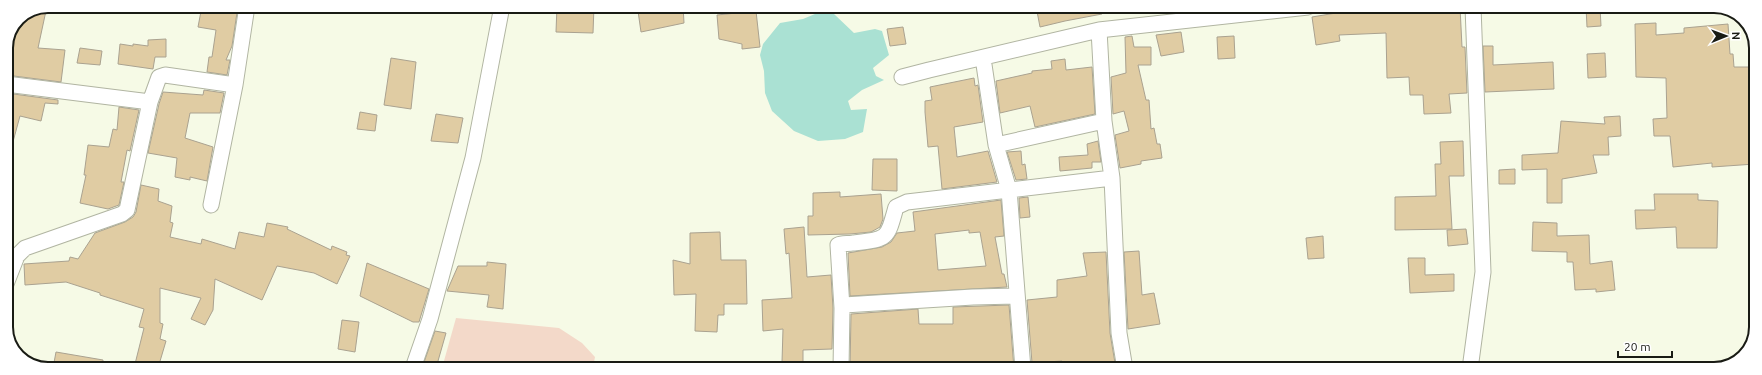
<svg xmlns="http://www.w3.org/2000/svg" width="1762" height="375" viewBox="0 0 1762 375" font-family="Ubuntu,sans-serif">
  <rect width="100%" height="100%" fill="#f6fae6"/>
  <path fill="#f3d9c9" d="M456,318L559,328L582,343L595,357L593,368H442Z"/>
  <path fill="#aae1d3" d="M815,14H834L854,33L875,29L882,31L889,55L873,68L876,76L884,80L862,90L848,101L851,110L867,109L863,132L845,139L818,141L794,131L772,111L765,93L764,71L760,55L763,44L780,23L803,19Z"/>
  <path fill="#e0cca3" stroke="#aaa290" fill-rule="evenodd" d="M47,6L38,48L65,50L61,82L6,75V48L18,18Z
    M202,6H238L232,46L226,60H230L227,75L207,72L209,57H212L216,30L198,27Z
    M557,6H594L593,33L556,32Z
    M662,6H683L684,23L641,32L638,11Z
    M1036,6H1101L1102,14L1065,21L1040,27Z
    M1393,7H1460L1462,47H1465L1467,93L1449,94L1451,113L1424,114L1423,95H1410L1409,77L1387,78L1386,33L1339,35L1340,41L1316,45L1312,17L1348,11L1382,10V8Z
    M1586,7H1600L1601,26L1587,27Z
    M756,11L760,47L742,49V44L719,39L717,15Z
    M1656,23V35L1684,33V28L1728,24L1730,54H1733L1734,67H1756L1755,81H1754L1756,112L1755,164L1712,167V163L1673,167L1670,136H1654L1653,119L1667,118L1666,78L1636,77L1635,24Z
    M903,27L906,44L890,46L887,29Z
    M1181,32L1184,52L1161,56L1156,35Z
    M1132,36L1134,47H1151V65H1138L1146,100H1149L1151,129L1154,128L1157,144H1160L1162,158L1141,161V164L1120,168L1115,135L1129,131L1124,111L1113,114L1111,77L1126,73L1125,37Z
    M1234,36L1235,58L1218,59L1217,37Z
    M166,39V57H155L153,69L118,64L120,44L133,46V44L148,46V40Z
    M1483,46H1493V65L1553,62L1554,89L1485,92Z
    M80,48L102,51L100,65L77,63Z
    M1605,53L1606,77L1588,78L1587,54Z
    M391,58L416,62L411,109L384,105Z
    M1065,59L1066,70L1092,67L1095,114L1035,127L1030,106L1000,113L996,81L1032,73V71L1052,69L1051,61Z
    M974,78L975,86L978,85L983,122L954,127L957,157L988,151L997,182L942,189L938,146L928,147L925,112V101L932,100L930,87Z
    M204,90L224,93L220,113H190L185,138L213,147L207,181L190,177V180L175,177L177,158L148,153L159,104L163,92L203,95Z
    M6,93L58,100V104L45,103L41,121L20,116L11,149H6Z
    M119,107L139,110L130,151L127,150L121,182H124L119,205L108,209L80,203L86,175H84L88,145L109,147L113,129L117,130Z
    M360,112L377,115L375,131L357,129Z
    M436,114L463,118L458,143L431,141Z
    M1620,116L1621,136L1608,137L1609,155H1593L1597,173L1562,179V203H1547V169L1522,170V155L1558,153L1561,121L1605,124L1604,117Z
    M1098,141L1101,162H1092V168L1060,171L1059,157L1088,155L1087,144Z
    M1463,141L1464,176H1449L1452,229L1395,230V197L1436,196L1435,164H1441L1440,142Z
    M1021,151L1022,165L1025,164L1027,179L1016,180L1007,152Z
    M873,159H897V191L872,190Z
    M1515,169V184H1499V170Z
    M141,185L159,189L158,201L172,206L170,222L173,223L170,237L201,244L202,239L235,249L239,232L264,237L267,223L288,227L287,229L331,250L332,246L347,252L346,255L350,256L337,284L314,273L277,266L262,300L215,279L213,310L205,325L191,319L201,298L160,288V323L163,324L160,339L166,341L158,368H134L144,328L139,327L144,309L100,295V293L66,282L25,285L24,264L69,261L70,257L78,259L95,233L125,222L133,217L136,212Z
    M840,192V197L881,194L883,219L880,227L871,232L850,234L808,235V216H813V193Z
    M1654,194H1698V200L1718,201L1717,248H1677L1676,227L1636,229L1635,210H1655Z
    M1028,197L1030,217L1020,218L1019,198Z
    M1001,200L1004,236L995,237L1002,274H1004L1007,287L850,296L848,253L882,247L891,242L897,233L915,231L913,212ZM969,230V233L980,232L986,266L938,270L935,234Z
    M1533,222L1557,223V236L1589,235L1590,264L1612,261L1615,290L1596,292V289L1575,290L1573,262H1567V252L1532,251Z
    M804,227L807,277L831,275L833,308L832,349L803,350V362H782L783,329L763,331L762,300L792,298L789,253L786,254L784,229Z
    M1466,229L1468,244L1448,246L1447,230Z
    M720,232L721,260H746L747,304H724V315H718L717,332L695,331L696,294L674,295L673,260L690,264V233Z
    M1323,236L1324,258L1308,259L1306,238Z
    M1139,251L1142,295L1154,293L1160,324L1128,329L1124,252Z
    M1106,252L1110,333L1116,369H1063L1062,361L1032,363L1027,300L1057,297V280L1087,276L1083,253Z
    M1408,258H1425V275L1454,274V291L1410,293Z
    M487,262L506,264L503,309L487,307L489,295L447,291L458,266H487Z
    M367,263L429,289L419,322H413L360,296Z
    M1009,305L1014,369H850L851,314L918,309L919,324H953V307Z
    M342,320L359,322L355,352L338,349Z
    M435,331L446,333L436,368H422Z
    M56,352L103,360V368H53Z"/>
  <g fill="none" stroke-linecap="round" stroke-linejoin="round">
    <g stroke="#b1b5a2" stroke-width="17">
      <path id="street" d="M1099,30L1308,7
        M983,58L996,145L1009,190L1023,369
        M902,77L929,70L1099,30L1104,121L1112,178L1119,333L1125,369
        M6,84L150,102L127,210L122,214L25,248L17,256L6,284
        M235,85L247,6
        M150,102L159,77L165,75L235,85L211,205
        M996,145L1104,121
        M842,308L838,245C842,243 848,244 853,243C888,239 887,240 896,207L907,202L1112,178
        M413,368L430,319L473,158L502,6
        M841,369L842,308L844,305L973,297L1016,296
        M1470,369L1483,272L1473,7"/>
    </g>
    <use href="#street" stroke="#fff" stroke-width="15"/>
  </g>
  <path d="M0 0H1762V375H0ZM48 13H1714A35 35 0 0 1 1749 48V327A35 35 0 0 1 1714 362H48A35 35 0 0 1 13 327V48A35 35 0 0 1 48 13Z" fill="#fff" fill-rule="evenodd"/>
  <path fill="none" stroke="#191b14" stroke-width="2" d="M48 13H1714A35 35 0 0 1 1749 48V327A35 35 0 0 1 1714 362H48A35 35 0 0 1 13 327V48A35 35 0 0 1 48 13Z"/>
  <g transform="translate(1726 36) rotate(89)" stroke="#ffffff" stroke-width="3" paint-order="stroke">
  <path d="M0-3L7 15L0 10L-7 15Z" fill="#191b14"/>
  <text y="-6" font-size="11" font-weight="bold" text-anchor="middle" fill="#191b14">N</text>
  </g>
  <path d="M1618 351v6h54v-6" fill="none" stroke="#191b14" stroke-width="2"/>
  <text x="1624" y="351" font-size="12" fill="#191b14" stroke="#ffffff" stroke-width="3" paint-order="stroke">20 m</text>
</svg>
